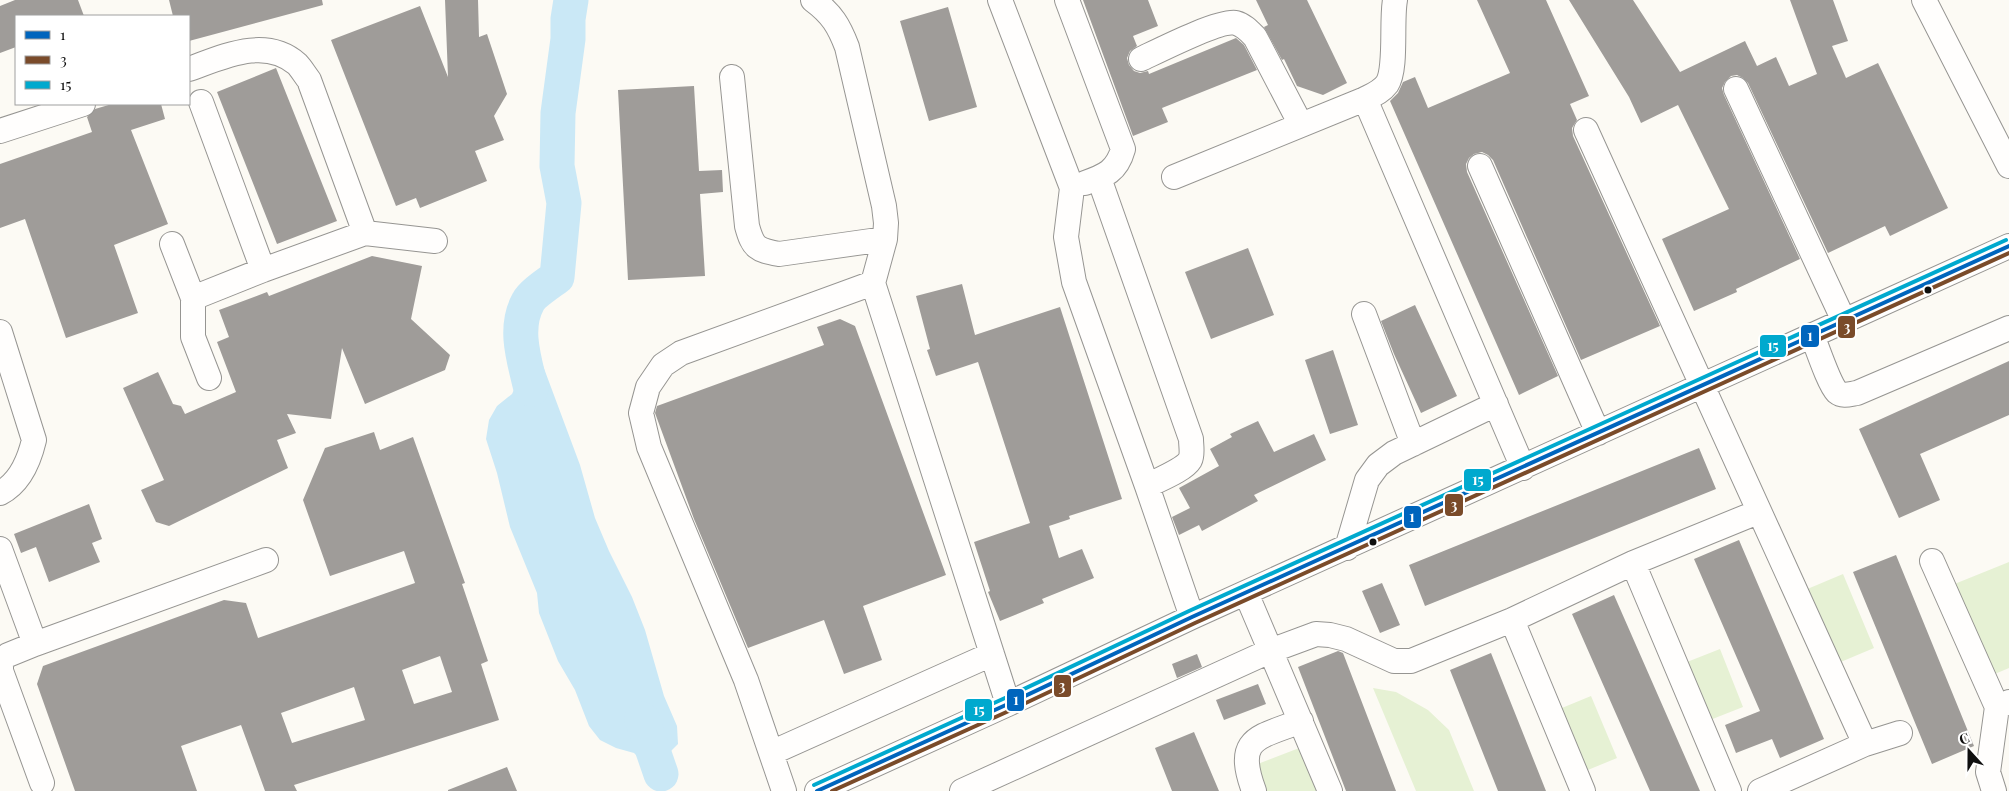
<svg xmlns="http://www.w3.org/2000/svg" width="2009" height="791" viewBox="0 0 2009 791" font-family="'Playfair Display',serif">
  <rect width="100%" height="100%" fill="#fcfaf4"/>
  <path fill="#e6f1d4" d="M2009,562V668L1990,676L1952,585Z
    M1843,574L1874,648L1836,664L1805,590Z
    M1720,649L1743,707L1710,720L1687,662Z
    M1373,688L1396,692L1428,710L1449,730L1474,791H1416Z
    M1591,696L1617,758L1583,772L1557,710Z
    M1307,745L1325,791H1266L1255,765Z"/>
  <path fill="#cae8f6" d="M520,343L536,347L580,465L595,518L609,551L632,597L645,630L664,696L677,726L678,744L652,770L634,753L616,748L600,740L589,726L575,690L558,661L539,613L537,593L510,527L497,473L486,439L489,420L497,406L512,394L520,377Z"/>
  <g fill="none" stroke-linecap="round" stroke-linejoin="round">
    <path stroke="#cae8f6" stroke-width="35" d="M531,389C525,362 513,329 528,302C532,294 549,283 557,277L564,203L557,166L558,113L568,39V19L571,0
      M642,719L661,774"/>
  </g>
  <path fill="#9f9c99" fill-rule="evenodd" d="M15,0H78L84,16H16V47L0,53V6Z
    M169,0H322L323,5L189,41V16H173Z
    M445,0H478L479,37L487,34L507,94L494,116L504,140L475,151L487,181L420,208L416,198L396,206L331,40L420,6L448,77Z
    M1083,0H1148L1158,26L1133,36L1137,46L1130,51L1127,58L1129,65L1134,71L1140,73L1148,71L1149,74L1236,38L1244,45L1257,70L1162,108L1168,122L1133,136Z
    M1256,0H1307L1347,83L1323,95L1297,86L1284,59L1282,60L1264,27L1268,25Z
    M1477,0H1546L1589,96L1570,104L1577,120L1572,128L1573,136L1660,326L1581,360L1493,160L1488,155L1482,152L1474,154L1469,158L1466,164L1467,172L1558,376L1519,395L1390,101L1398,93L1403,82L1415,77L1428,108L1510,73Z
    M1569,0H1633L1680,72L1745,41L1757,66L1776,57L1789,86L1817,74L1790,0H1833L1848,41L1832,46L1846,78L1878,63L1948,208L1890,236L1885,226L1828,253L1748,83L1743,78L1737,75L1731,76L1725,82L1722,88L1724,95L1800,259L1736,289L1737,292L1694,311L1662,239L1729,209L1678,105L1641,123L1629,97Z
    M948,7L977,107L929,121L900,21Z
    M276,68L337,221L277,244L217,92Z
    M694,86L699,171L722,170L723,192L700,194L705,276L628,280L618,90Z
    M112,104H161L165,119L131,130L168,224L114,245L138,313L66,338L25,219L0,228V164L92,132L87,117L95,109Z
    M1248,248L1274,315L1211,339L1185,272Z
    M372,256L422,266L411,319L450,355L445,370L365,404L342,348L331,419L287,414L296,433L277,440L288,468L169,526L156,522L141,490L164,480L123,388L158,372L173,404L181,406L185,414L236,392L217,342L229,337L219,310L267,292L269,296Z
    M962,284L975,335L1060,307L1122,499L1069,516L1070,519L1049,526L1059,558L1082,549L1094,578L1042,599L1044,603L1000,621L988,592L990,591L974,542L1030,523L978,362L936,376L927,350L930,349L916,296Z
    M1415,305L1457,396L1421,413L1394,354L1381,321Z
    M840,319L855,326L946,575L863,606L882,660L844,674L824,620L748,648L694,519L655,413L657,406L824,345L817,327Z
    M1333,350L1358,425L1330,434L1305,360Z
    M2009,361V415L1920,454L1940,500L1899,518L1859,429Z
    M1258,421L1274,452L1314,434L1326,460L1254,495L1258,501L1202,531L1199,525L1179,535L1172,517L1190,508L1179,488L1219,466L1210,449L1232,437L1230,434Z
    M374,432L380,450L413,437L465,583L462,584L488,661L481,664L499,720L294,785L297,791H265L241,725L181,746L197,791H75L37,684L43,666L224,600L246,603L258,638L415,583L404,551L330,576L303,500L325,448ZM440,656L452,692L414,704L402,670ZM354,687L365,720L292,743L281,713Z
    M1699,448L1716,489L1425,606L1409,565Z
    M89,504L102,539L92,543L100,562L49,582L36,547L21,553L14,534Z
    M1739,540L1824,739L1780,758L1772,739L1736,753L1725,725L1760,711L1694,559Z
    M1896,555L1974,746L1932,764L1853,572Z
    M1382,583L1400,625L1380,633L1362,591Z
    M1614,595L1700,791H1650L1572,614Z
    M1338,651L1343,653L1396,791H1346L1298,667Z
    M1491,653L1546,791H1498L1450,670Z
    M1197,654L1202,667L1177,678L1172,664Z
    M1258,684L1266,704L1224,720L1216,700Z
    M1194,732L1219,791H1172L1155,748Z
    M507,767L517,791H448V790Z"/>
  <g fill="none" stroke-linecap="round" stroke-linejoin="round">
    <g stroke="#969592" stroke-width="26">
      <path id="minor" d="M813,0C832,14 839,26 847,47L884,206L886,223L885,239
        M1000,0L1072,188L1066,237L1074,282L1147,486L1192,617
        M1067,0L1123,149C1117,171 1105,176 1085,183
        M1924,0L2009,166
        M1141,59C1158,51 1221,19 1236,23C1244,25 1250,32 1255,37L1301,125
        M189,69C223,57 265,36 297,64C301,68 305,75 309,80L365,233L263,270L201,102
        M732,77L747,226C753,248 757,250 779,254L885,239L873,283
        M1736,89L1844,321
        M1365,99C1373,95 1381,92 1387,84C1397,69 1391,21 1395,0
        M1586,130L1865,744
        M0,131L83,104
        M1480,166L1598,433
        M1174,177L1365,99L1523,468
        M1099,178L1191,439C1191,446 1193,454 1190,460C1184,470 1158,480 1147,486
        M365,233L435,241
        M172,244L193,298
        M1364,314L1413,444
        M0,332L34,440C29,461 20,483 0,493
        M1812,335C1817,347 1829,384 1837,392C1843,397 1850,394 1857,393L2009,328
        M209,378L193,337V298L263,270
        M1347,548L1367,480L1378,465L1394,453L1496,404
        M0,549L35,644L8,655L1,661V671L42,783
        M1932,561L1997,707L2009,702
        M1633,563L1729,791
        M1246,593L1330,791
        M1512,620L1583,791
        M35,644L266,560
        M771,753L992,654
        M784,791L746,680L649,447L641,413L648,387L663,365L681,353L873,283L1008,704
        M817,791L1008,704L1192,617L2009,246
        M962,791L1270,651L1316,634L1330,635L1346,639L1394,661H1411L1512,620L1633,563L1758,512
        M1254,791C1234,737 1258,738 1301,721
        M1760,791L1865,744L1900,733
        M1994,791L1988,772L1997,707"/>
    </g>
    <use href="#minor" stroke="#fffefd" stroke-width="24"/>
    <g stroke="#fff" stroke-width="8">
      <path id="bus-1" d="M817,791L1008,704L1192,617L2009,246"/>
    </g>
    <g stroke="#fff" stroke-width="8">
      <path id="bus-2" d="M832,791L1011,710L1195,623L2009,253"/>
    </g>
    <g stroke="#fff" stroke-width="8">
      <path id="bus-3" d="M814,785L1005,698L1189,611L2006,240"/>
    </g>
    <use href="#bus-1" stroke="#0065bd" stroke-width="4"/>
    <use href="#bus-2" stroke="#7a4b2a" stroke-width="4"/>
    <use href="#bus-3" stroke="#00a9ce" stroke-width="4"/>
  </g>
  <g fill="#0f0f0f" stroke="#fff" stroke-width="2">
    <circle cx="1928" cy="290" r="4.5"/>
    <circle cx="1373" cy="542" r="4.5"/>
  </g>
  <g stroke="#fff" stroke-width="2">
    <rect x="1837" y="315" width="19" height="24" rx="5" fill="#7a4b2a"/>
    <rect x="1800" y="324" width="20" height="24" rx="5" fill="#0065bd"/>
    <rect x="1759" y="334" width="28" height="24" rx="5" fill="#00a9ce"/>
    <rect x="1463" y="468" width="29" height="24" rx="5" fill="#00a9ce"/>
    <rect x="1444" y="493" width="20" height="24" rx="5" fill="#7a4b2a"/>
    <rect x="1403" y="505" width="19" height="24" rx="5" fill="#0065bd"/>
    <rect x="1053" y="674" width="19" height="24" rx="5" fill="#7a4b2a"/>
    <rect x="1006" y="688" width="19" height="24" rx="5" fill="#0065bd"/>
    <rect x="964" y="698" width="29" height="24" rx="5" fill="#00a9ce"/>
  </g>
  <g font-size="14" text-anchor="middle" font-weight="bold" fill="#fff">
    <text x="1847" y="332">3</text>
    <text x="1810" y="341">1</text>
    <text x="1773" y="351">15</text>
    <text x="1478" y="485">15</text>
    <text x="1454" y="510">3</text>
    <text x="1412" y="522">1</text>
    <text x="1062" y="691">3</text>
    <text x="1016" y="705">1</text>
    <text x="979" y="715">15</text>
  </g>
  <rect x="15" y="15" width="175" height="90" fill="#ffffff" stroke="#9f9f9f"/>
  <rect x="25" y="31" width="25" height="8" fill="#0065bd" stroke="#9f9f9f"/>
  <text x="60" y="40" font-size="15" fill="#0f0f0f">1</text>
  <rect x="25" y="56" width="25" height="8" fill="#7a4b2a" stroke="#9f9f9f"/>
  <text x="60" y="65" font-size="15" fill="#0f0f0f">3</text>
  <rect x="25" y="81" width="25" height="8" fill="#00a9ce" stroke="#9f9f9f"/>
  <text x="60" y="90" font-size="15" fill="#0f0f0f">15</text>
  <g transform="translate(1969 751) rotate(339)" stroke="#ffffff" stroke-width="4" paint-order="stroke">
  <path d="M0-4L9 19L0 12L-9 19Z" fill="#0f0f0f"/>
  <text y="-8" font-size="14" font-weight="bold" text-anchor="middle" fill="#0f0f0f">С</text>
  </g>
</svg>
